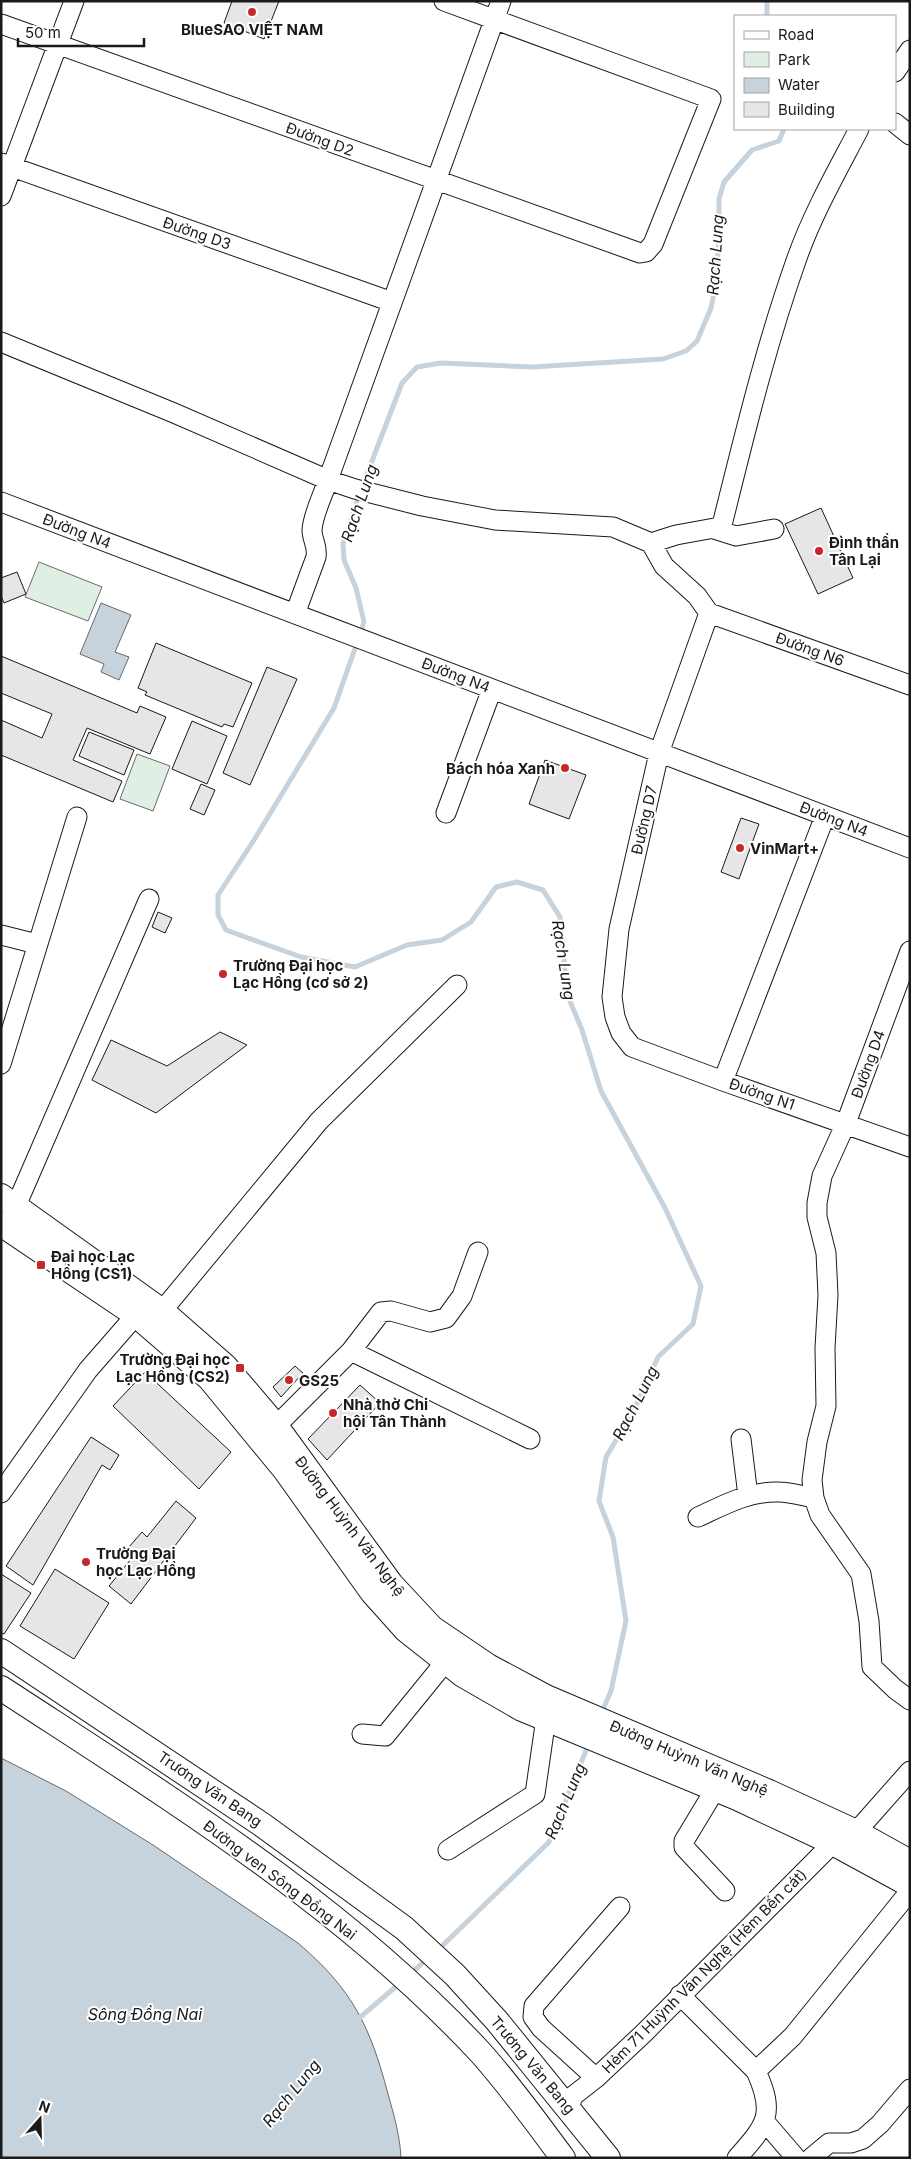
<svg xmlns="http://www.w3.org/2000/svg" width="911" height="2159" viewBox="0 0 911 2159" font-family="Inter,sans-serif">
  <rect width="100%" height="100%" fill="#fff"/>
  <path fill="#e0efe3" stroke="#6a6a6a" d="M39,562L102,587L88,621L25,597Z
    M137,754L170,766L153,811L120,799Z"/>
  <path fill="#c6d2dc" stroke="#6a6a6a" d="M101,603L131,615L115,652L129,657L119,680L101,672L104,664L80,654Z
    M1,1758L66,1791L153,1845L298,1943C353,1990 370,2026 388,2094C394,2115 400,2136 401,2158H1Z"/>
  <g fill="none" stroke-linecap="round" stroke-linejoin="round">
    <path stroke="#c6d2dc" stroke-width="5" d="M767,1V16
      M362,487L402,383L417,367L441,363L532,367L663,359L686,351L697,341L711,308L716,284L719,234V199L724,182L752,150L779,141L784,129
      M359,495L343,544L344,560L356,588L364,622L360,635
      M357,643L334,708L254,840L218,895V915L226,930L301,957L355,967L407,945L442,940L471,922L496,887L517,882L543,890L560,917L567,994L582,1030L601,1091L665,1208L701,1286L693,1324L658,1357L633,1412L606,1457L599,1501L613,1537L626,1621L611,1691L601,1714
      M438,1950L549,1842L589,1743
      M410,1974L428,1958
      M357,2020L400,1983"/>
  </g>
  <path fill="#e6e6e6" stroke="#1a1a1a" d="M232,1H279L264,39L224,23Z
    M821,508L853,578L818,594L785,524Z
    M17,572L26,594L4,603L1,596V578Z
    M156,643L252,683L233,727L224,724L222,727L145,695L147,692L138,688Z
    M1,656L137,713L140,706L166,717L150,754L87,728L73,760L122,781L113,802L1,755V720L42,738L52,714L1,693Z
    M267,667L297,679L250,785L223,773Z
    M192,721L227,736L207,784L172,769Z
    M89,732L134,750L124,775L79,756Z
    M545,760L586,775L569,819L529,804Z
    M201,784L215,790L204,815L190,809Z
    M741,818L759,824L739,879L721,872Z
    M158,912L172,918L165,933L152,927Z
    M220,1032L247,1045L156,1113L92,1080L111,1040L167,1066Z
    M295,1366L303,1373L281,1397L273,1387Z
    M145,1372L231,1452L199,1489L113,1406Z
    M360,1385L380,1403L327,1460L308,1439Z
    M91,1437L119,1455L110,1470L102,1465L33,1585L6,1566Z
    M176,1501L196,1518L131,1604L109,1586L136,1553L129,1547L142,1532L147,1537Z
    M55,1569L109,1603L74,1659L20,1626Z
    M1,1574L31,1593L4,1634L1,1633Z"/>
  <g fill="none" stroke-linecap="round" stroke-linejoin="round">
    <g stroke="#1a1a1a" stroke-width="21">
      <path id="minor" d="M1,24L640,253L646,252L653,244L711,99L444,1
        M895,72L910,50
        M895,123L910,135
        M1,163L392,302
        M1,196L74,1
        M1,342L174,413L328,480L355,489L422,506L495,520L613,527L651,543L664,566L697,596L709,613
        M1,502L910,848
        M714,529L736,536L774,529
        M651,543L676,535L720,527L723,521C745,433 766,345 797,258C813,213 837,171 859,129
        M709,613L659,753L619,929L612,997L615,1017L621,1033L632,1047L723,1081L910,1147
        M709,613L910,685
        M295,614L316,557C318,546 312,540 312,530C313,514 323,495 328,480L501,1
        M446,813L492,689
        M1,935L29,942
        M910,951L846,1123L822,1176L817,1203V1217L826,1253L828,1295L825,1348L826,1406L817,1442L812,1480L814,1498L820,1515L861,1574L869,1621L872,1667L895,1689L910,1700
        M1,1064L77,817
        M723,1081L825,816
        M16,1206L149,899
        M162,1311L319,1121L457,985
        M351,1351L530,1439
        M276,1426L351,1351L381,1312L391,1311L430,1322L446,1318L462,1296L478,1252
        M741,1439L748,1496
        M1,1493L88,1370L136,1315
        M698,1517C724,1505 749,1491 779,1492C790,1492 803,1496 814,1498
        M362,1734L385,1736L446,1661
        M716,1788L684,1841V1847L725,1891
        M856,1832L910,1771
        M448,1850L535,1794L546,1718
        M680,1995L756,2071C776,2115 766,2125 737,2158
        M756,2071L793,2036L910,1891
        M596,2078L541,2028L533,2017L534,2006L620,1907
        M577,2118L569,2108L573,2096L596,2078L645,2032L833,1843
        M765,2122L796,2158
        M811,2158L829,2143H851L863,2139L880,2124L910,2089"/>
    </g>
    <g stroke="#1a1a1a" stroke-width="26">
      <path id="major" d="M1,1196L162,1311L225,1366L276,1426L391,1584L432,1628L488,1666L546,1697L769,1792L856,1832L910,1862
        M1,1224L136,1315L210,1379L285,1470L372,1592L406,1630L463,1675L522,1709L737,1798L833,1843L910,1885
        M1,1651L261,1824L404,1928L455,1975L497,2021L608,2158
        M1,1688C169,1798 341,1903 479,2051C509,2084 536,2122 563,2158"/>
    </g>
    <use href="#minor" stroke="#fff" stroke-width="19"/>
    <use href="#major" stroke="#fff" stroke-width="24"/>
  </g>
  <g fill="#c62828" stroke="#fff" stroke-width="2">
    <circle cx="252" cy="12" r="5"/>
    <circle cx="819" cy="551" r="5"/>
    <circle cx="565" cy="768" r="5"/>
    <circle cx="740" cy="848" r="5"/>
    <circle cx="223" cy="974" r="5"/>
    <rect x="36" y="1260" width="10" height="10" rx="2.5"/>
    <rect x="235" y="1363" width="10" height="10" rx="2.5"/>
    <circle cx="289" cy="1380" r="5"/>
    <circle cx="333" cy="1413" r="5"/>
    <circle cx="86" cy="1562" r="5"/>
  </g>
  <g text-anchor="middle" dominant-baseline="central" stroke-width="4" stroke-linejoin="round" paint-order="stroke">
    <g font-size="15" font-weight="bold" fill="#1a1a1a" stroke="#fff" text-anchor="start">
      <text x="252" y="29" text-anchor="middle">BlueSAO VIỆT NAM</text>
      <text x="829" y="542">Đình thần<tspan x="829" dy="17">Tân Lại</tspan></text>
      <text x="555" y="768" text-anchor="end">Bách hóa Xanh</text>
      <text x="750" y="848">VinMart+</text>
      <text x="233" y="965">Trường Đại học<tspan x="233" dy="17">Lạc Hồng (cơ sở 2)</tspan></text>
      <text x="51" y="1256">Đại học Lạc<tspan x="51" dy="17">Hồng (CS1)</tspan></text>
      <text x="230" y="1359" text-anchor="end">Trường Đại học<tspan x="230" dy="17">Lạc Hồng (CS2)</tspan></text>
      <text x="299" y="1380">GS25</text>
      <text x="343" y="1404">Nhà thờ Chi<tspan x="343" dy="17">hội Tân Thành</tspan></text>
      <text x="96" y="1553">Trường Đại<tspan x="96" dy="17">học Lạc Hồng</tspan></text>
    </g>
    <g font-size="15" fill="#1a1a1a" stroke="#fff">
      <text transform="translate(320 139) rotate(20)">Đường D2</text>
      <text transform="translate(197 233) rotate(19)">Đường D3</text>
      <text transform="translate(77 531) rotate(21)">Đường N4</text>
      <text transform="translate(810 649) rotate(20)">Đường N6</text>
      <text transform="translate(456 675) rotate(21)">Đường N4</text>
      <text transform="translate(834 819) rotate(21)">Đường N4</text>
      <text transform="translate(644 820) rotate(-77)">Đường D7</text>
      <text transform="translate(868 1064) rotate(-70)">Đường D4</text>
      <text transform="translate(762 1094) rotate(19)">Đường N1</text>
      <text transform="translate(350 1526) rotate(53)">Đường Huỳnh Văn Nghệ</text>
      <text transform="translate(689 1758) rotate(23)">Đường Huỳnh Văn Nghệ</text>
      <text transform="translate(210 1789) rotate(34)">Trương Văn Bang</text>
      <text transform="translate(280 1880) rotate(37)">Đường ven Sông Đồng Nai</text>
      <text transform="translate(704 1971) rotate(-45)">Hẻm 71 Huỳnh Văn Nghệ (Hẻm Bến cát)</text>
      <text transform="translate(533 2065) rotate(50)">Trương Văn Bang</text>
    </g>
    <g font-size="16" font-style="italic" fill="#1a1a1a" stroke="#fff">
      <text transform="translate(715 255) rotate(-86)">Rạch Lung</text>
      <text transform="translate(359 503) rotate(-71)">Rạch Lung</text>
      <text transform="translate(564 960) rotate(81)">Rạch Lung</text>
      <text transform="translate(635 1403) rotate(-63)">Rạch Lung</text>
      <text transform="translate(565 1801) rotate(-67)">Rạch Lung</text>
      <text x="145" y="2014">Sông Đồng Nai</text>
      <text transform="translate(291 2093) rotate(-51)">Rạch Lung</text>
    </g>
  </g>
  <rect width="911" height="2159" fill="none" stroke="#1a1a1a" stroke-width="5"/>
  <rect x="734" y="15" width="162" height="115" fill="#ffffff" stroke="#a3a3a3"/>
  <rect x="744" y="31" width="25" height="8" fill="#ffffff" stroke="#a3a3a3"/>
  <text x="778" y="40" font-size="15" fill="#1a1a1a">Road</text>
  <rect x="744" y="52" width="25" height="15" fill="#e0efe3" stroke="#a3a3a3"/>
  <text x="778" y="65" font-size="15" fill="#1a1a1a">Park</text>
  <rect x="744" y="78" width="25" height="15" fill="#c6d2dc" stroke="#a3a3a3"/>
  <text x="778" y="90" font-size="15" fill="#1a1a1a">Water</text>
  <rect x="744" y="102" width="25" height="15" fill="#e6e6e6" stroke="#a3a3a3"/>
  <text x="778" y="115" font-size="15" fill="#1a1a1a">Building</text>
  <g transform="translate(40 2119) rotate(20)" stroke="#ffffff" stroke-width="4" paint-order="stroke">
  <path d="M0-4L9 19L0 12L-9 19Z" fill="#1a1a1a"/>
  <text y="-8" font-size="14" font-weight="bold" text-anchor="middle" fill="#1a1a1a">N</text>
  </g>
  <path d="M18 38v8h126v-8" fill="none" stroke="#1a1a1a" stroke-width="2.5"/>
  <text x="25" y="38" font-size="15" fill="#1a1a1a" stroke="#ffffff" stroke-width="4" paint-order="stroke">50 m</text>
</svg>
